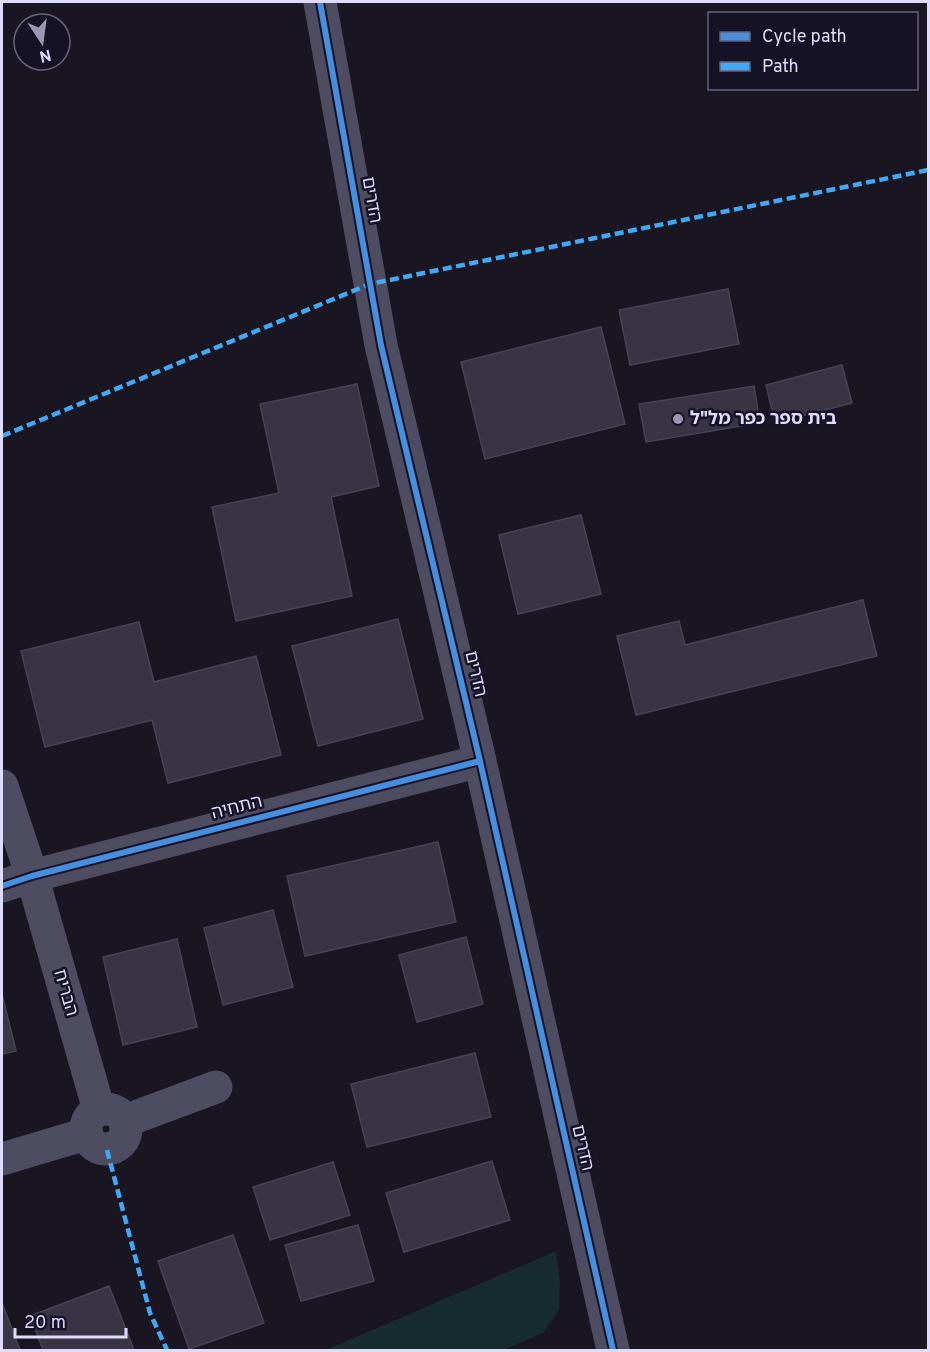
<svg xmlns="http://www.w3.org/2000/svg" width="930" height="1352" viewBox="0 0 930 1352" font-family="Overpass,'Noto Sans Hebrew',sans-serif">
  <rect width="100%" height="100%" fill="#191622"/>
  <path fill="#162c2e" d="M556,1251L560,1281L559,1310L543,1333L503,1350H326Z"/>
  <path fill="#383444" stroke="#464355" stroke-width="1.5" d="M728,289L739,344L630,365L619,310Z
    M601,327L625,424L485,459L461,362Z
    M842,365L852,403L775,423L766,385Z
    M357,384L379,486L331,497L352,596L236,621L212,507L279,493L260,404Z
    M754,386L760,423L646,442L639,404Z
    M581,515L601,594L518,614L499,535Z
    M863,600L877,656L636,715L617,636L679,621L685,645Z
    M398,619L423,719L318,746L292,646Z
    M139,622L154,682L256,656L281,755L168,783L152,720L45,747L21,651Z
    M438,842L456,922L305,956L287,876Z
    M273,910L293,987L223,1005L204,928Z
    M466,937L483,1004L417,1022L399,955Z
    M177,939L197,1027L123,1045L103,957Z
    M2,994L16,1051L2,1054Z
    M475,1053L491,1117L367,1147L351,1084Z
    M492,1161L510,1220L404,1252L386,1193Z
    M333,1162L350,1215L270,1240L253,1187Z
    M358,1225L374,1281L301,1301L285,1245Z
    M233,1235L264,1323L189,1349L158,1261Z
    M109,1286L134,1350H43L30,1316Z
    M2,1303L20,1350H2Z"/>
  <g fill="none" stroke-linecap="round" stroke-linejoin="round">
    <path stroke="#4e4c61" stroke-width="33" d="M320,2L381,345L480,761L613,1350
      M2,786L32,876L99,1110
      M2,886L32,876L480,761
      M86 1129a20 20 0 1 1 40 0a20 20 0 1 1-40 0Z
      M125,1121L216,1087
      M2,1159L86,1134"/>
    <path stroke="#3fa9f5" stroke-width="4.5" stroke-dasharray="9 4.5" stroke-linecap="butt" d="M2,436L370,284L928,170
      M107,1150L150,1313L167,1350"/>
    <g stroke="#161226" stroke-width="10">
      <path id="cycleway" d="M320,2L381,345L480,761L613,1350
        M2,886L32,876L480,761"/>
    </g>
    <use href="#cycleway" stroke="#468fdf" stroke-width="6"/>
  </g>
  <circle fill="#9a96b0" stroke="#161226" stroke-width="2" cx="678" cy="419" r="6"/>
  <g text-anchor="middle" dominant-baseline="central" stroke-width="5" stroke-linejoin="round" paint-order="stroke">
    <g font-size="18" fill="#dfdbfc" stroke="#161226">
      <text transform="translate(371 200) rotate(80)">הדרים</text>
      <text transform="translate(475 674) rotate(77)">הדרים</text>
      <text transform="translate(237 808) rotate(-14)">התחיה</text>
      <text transform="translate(65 993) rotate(74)">הבריח</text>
      <text transform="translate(582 1148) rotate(77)">הדרים</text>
    </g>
    <g font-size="18" font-weight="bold" fill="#dfdbfc" stroke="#161226" text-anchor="start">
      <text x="690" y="419">בית ספר כפר מל"ל</text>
    </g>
  </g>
  <rect width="930" height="1352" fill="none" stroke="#dfdbfc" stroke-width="6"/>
  <rect x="708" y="12" width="210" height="78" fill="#161226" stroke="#66627c" stroke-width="1.5"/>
  <rect x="720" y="32" width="30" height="9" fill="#468fdf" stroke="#66627c" stroke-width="1.5"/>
  <text x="762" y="42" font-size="18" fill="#dfdbfc">Cycle path</text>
  <rect x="720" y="62" width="30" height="9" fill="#3fa9f5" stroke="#66627c" stroke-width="1.5"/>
  <text x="762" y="72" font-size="18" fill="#dfdbfc">Path</text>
  <g transform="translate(42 42) rotate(167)"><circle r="28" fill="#161226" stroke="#66627c" stroke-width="1.5"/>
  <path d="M0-4.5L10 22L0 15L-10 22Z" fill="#9a96b0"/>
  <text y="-9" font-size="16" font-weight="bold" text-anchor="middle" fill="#dfdbfc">N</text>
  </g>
  <path d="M15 1328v9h111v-9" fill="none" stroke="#dfdbfc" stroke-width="3"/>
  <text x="24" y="1328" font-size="18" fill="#dfdbfc" stroke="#161226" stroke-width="4.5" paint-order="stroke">20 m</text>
</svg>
